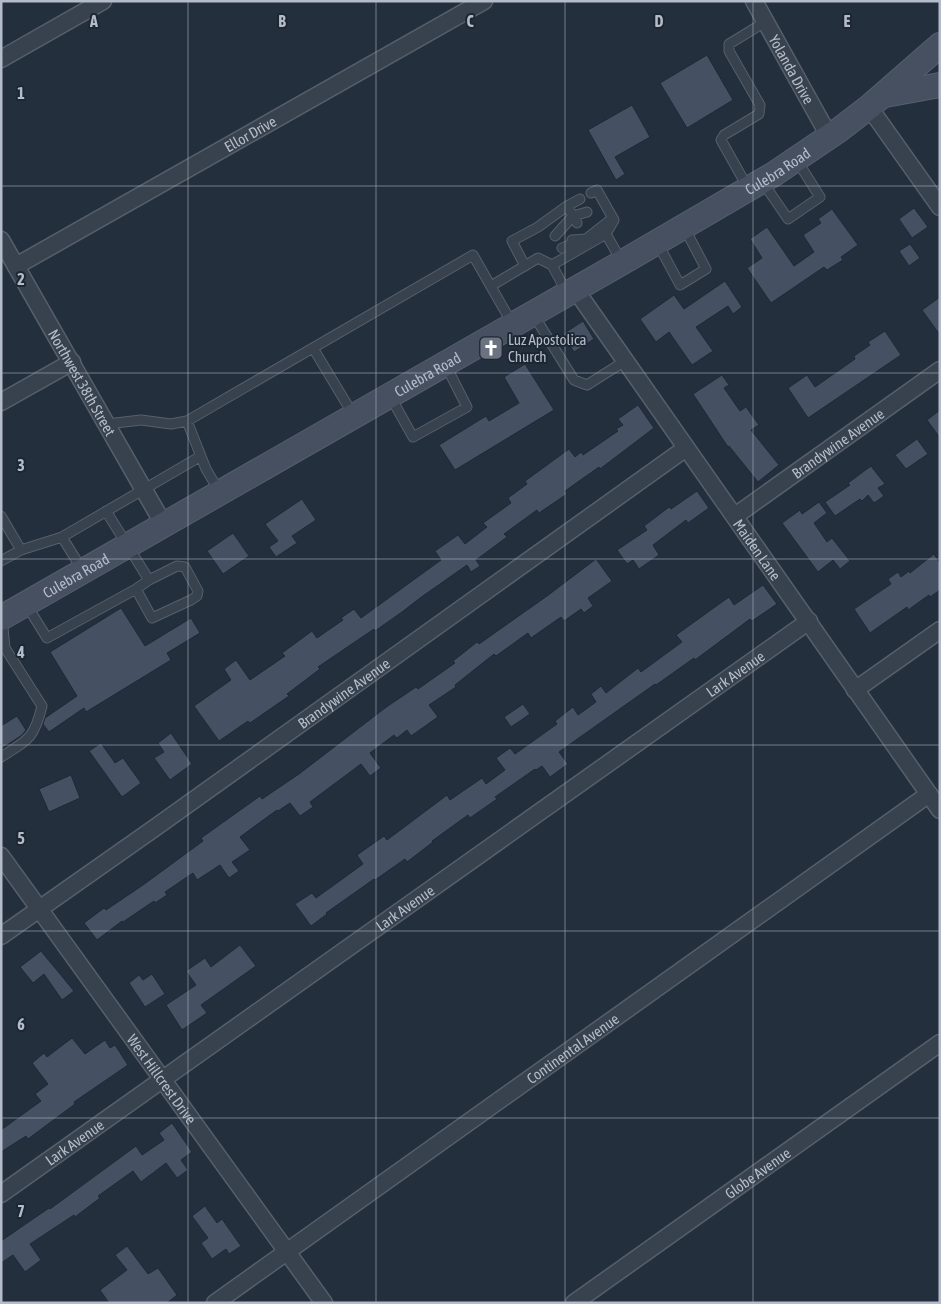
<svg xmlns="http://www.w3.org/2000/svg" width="941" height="1304" viewBox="0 0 941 1304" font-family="'Asap Condensed',sans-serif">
  <rect width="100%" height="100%" fill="#242f3e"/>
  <path fill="#455162" stroke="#1f2835" d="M707,55L733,100L687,128L660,83Z
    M632,105L650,137L615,157L625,174L616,180L588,130Z
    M914,208L928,227L912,238L899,219Z
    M832,209L858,245L841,257L843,260L827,270L824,267L771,303L747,268L762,258L750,239L767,227L794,266L814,252L803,235L821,223L818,219Z
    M910,244L920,258L909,266L899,251Z
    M725,281L742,307L733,314L728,306L696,327L713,351L692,365L669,332L656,342L640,319L674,295L684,309Z
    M940,297V335L922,310Z
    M583,321L594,339L574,352L563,334Z
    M885,331L901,355L808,418L788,388L807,375L815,387L855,359L854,356L870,345L868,342Z
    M525,364L554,410L455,470L439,445L486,416L489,421L519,403L504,377Z
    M722,375L729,385L724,388L740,411L746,407L759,425L751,430L779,465L758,482L729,446L728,447L693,394Z
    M638,405L654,428L600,469L599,467L565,491L567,494L539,513L537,510L504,534L507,537L476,560L480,566L471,572L467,565L420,598L402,612L375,631L374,629L318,667L320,669L287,694L289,696L250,723L248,721L219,741L194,706L231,680L224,669L236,660L250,680L285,656L282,653L312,631L317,638L343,620L341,618L354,609L361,618L441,560L435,551L458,535L465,544L487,527L483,523L511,503L508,498L527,484L525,481L569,449L575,457L581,452L583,455L618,431L616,429L623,425L618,419Z
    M940,410V438L927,420Z
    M917,439L928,454L906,469L895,455Z
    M871,466L885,484L878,488L884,496L874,503L868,495L862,501L860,499L835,516L825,502L850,485L848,483Z
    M697,491L709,508L688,523L686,520L653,545L659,555L639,569L633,560L627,564L617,550L647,530L644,526L669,507L671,509Z
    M302,499L316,520L292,536L297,543L276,557L269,547L278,541L265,524Z
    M819,502L827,513L814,523L827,542L832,538L850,561L840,569L833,560L818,572L782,523L800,510L802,514Z
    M233,533L249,556L223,574L207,551Z
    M934,554L940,563V590L930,597L929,595L908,610L907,607L870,633L854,609L891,584L888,579L898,572L901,577L909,571L910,573Z
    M596,559L612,581L588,598L593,606L584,613L581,609L564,621L561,617L531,638L528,633L496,656L494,654L455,685L456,687L429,705L438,717L411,736L407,730L397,738L394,735L370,753L381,768L370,776L361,764L310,802L313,807L300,816L290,803L278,811L277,810L240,837L250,850L232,862L239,871L229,878L220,865L197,880L193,873L165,892L167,895L155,903L154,901L123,922L122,921L97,940L84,923L104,908L106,910L143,885L203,841L201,838L260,796L262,799L299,774L385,708L416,687L418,689L455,663L453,661L477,642L479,644L547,596Z
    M763,585L777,604L752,621L750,619L695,660L694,658L656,685L655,684L559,752L568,764L550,777L542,766L536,770L535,769L495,797L497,799L470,818L468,815L432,841L433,842L407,862L405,859L375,880L374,879L326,913L327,914L311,926L295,904L312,893L316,898L363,864L357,855L384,836L387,840L447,795L450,800L482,778L486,784L505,770L496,758L510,748L515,754L557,724L555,721L573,707L578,715L596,702L591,694L601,686L606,693L638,668L641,672L682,642L676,635L729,597L734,605Z
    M121,608L145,646L191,618L200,633L167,653L171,660L86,712L84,708L49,732L43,724L45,718L77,696L50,652Z
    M523,704L530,714L511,727L504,717Z
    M17,716L26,730L22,735L1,749V726Z
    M171,733L192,764L170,780L154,758L164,752L158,743Z
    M101,743L115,763L123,758L141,783L122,797L89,751Z
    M71,775L80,798L49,812L39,789Z
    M240,945L256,966L201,1005L207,1013L182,1030L166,1005L196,985L186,971L205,958L211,967Z
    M41,951L74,991L62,1000L44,974L33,983L20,967Z
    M152,974L165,994L145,1007L129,983L139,975L143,980Z
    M72,1038L85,1054L105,1040L110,1048L115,1045L128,1065L74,1102L75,1104L28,1139L26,1136L1,1152V1130L41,1101L35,1094L48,1084L32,1063L44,1053L47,1057Z
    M172,1123L192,1152L181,1160L188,1170L177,1178L166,1163L141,1182L133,1171L98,1196L100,1198L75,1217L74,1215L30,1244L41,1260L25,1272L13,1255L1,1263V1241L49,1208L50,1209L136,1146L142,1155L164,1140L159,1133Z
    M205,1206L217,1223L222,1219L241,1246L229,1254L226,1249L212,1259L201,1243L208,1238L192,1216Z
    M127,1246L148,1274L158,1268L177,1295L167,1303H109L100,1290L127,1270L115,1255Z"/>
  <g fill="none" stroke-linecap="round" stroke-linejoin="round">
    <g stroke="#565f6c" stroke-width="11">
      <path id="lane" d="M762,181L788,219L820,197L796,159
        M748,188L721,140L724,135L759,114L760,105L729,51V44L765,22
        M591,193L597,190L614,220L606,234
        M567,206L580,199
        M555,236L573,216L587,212
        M572,240L586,239L609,221
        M658,244L680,285L706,269L684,227
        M562,248L579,241
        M552,265L606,234L622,262
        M525,266L512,241L538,227L567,206L577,223
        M491,286L538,258L552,265L567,293
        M533,314L574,380L587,385L625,361
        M313,348L354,416
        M390,396L413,437L467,407L445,364
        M187,421L206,469L219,491
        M107,424L141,420L171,424L187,421L473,255L513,325
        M1,516L21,550
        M62,537L83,571
        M1,561L21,550L62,537L201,456
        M136,589L152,618L191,600L197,596L198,591L185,567L177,566L149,580
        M26,604L47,638L136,589L149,580L106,511
        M1,757C28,740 34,739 42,706L5,648L2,618"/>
    </g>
    <g stroke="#565f6c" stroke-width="19">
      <g id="street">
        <path id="s1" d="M754,1L829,136"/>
        <path d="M1,59L103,1"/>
        <path d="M869,107L940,207"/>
        <path id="s2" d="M1,240L164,525"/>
        <path id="s3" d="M16,266L484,1"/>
        <path id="s4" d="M575,289L940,810"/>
        <path d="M1,402L72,362"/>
        <path id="s5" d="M735,516L940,370"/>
        <path d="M855,690L940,630"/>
        <path id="s6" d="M1,856L324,1303"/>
        <path id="s7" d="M1,936L156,827L686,448"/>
        <path id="s8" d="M1,1194L809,621"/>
        <path id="s9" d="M215,1303L929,794"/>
        <path id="s10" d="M574,1303L940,1043"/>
      </g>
    </g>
    <g stroke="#565f6c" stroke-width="26">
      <g id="secondary">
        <path d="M885,95L940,85"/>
        <path id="s11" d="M1,618L623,262L774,174L839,130L869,107L940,45"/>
      </g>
    </g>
    <use href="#lane" stroke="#38414e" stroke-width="9"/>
    <use href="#street" stroke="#38414e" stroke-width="16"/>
    <use href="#secondary" stroke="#465061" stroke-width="24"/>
  </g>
  <path fill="none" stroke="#b4bcc9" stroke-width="1" stroke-opacity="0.55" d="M188,1V1303M376,1V1303M565,1V1303M753,1V1303M1,186H940M1,373H940M1,559H940M1,745H940M1,931H940M1,1118H940"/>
  <defs>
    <g id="church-square" transform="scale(1.25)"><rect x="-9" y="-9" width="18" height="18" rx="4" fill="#6b7280" stroke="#1d2633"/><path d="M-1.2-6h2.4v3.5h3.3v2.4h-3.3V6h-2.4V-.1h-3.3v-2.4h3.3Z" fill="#fff"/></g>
  </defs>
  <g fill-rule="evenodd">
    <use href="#church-square" x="491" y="348"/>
  </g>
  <g text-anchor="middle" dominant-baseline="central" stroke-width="4" stroke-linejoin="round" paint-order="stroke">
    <g font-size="15" fill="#b4bcc9" stroke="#1d2633">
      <text stroke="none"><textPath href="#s1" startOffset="78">Yolanda Drive</textPath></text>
      <text stroke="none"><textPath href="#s3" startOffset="269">Ellor Drive</textPath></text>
      <text stroke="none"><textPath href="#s11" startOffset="896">Culebra Road</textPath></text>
      <text stroke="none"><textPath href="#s11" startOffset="491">Culebra Road</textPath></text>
      <text stroke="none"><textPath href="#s2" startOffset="164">Northwest 38th Street</textPath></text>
      <text stroke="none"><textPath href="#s5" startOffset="126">Brandywine Avenue</textPath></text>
      <text stroke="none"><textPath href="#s4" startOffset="318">Maiden Lane</textPath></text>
      <text stroke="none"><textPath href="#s11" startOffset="86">Culebra Road</textPath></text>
      <text stroke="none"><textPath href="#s8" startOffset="900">Lark Avenue</textPath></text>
      <text stroke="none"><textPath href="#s7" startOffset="420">Brandywine Avenue</textPath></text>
      <text stroke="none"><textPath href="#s8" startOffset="495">Lark Avenue</textPath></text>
      <text stroke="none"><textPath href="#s9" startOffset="439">Continental Avenue</textPath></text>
      <text stroke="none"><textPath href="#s6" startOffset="275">West Hillcrest Drive</textPath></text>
      <text stroke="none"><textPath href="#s8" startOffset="90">Lark Avenue</textPath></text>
      <text stroke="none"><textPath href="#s10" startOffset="225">Globe Avenue</textPath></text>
    </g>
    <g font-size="15" fill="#b4bcc9" stroke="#1d2633" text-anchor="start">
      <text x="508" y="339">Luz Apostolica<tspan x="508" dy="17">Church</tspan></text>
    </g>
  </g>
  <g font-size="16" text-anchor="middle" font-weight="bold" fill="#b4bcc9" stroke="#1d2633" stroke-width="4" stroke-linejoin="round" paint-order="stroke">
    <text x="94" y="27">A</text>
    <text x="282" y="27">B</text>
    <text x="470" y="27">C</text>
    <text x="659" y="27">D</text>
    <text x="847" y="27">E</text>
    <text x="21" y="99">1</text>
    <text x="21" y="285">2</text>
    <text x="21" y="471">3</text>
    <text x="21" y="658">4</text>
    <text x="21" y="844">5</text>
    <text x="21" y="1030">6</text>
    <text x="21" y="1217">7</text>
  </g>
  <rect width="941" height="1304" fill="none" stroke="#b4bcc9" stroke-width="5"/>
</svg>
